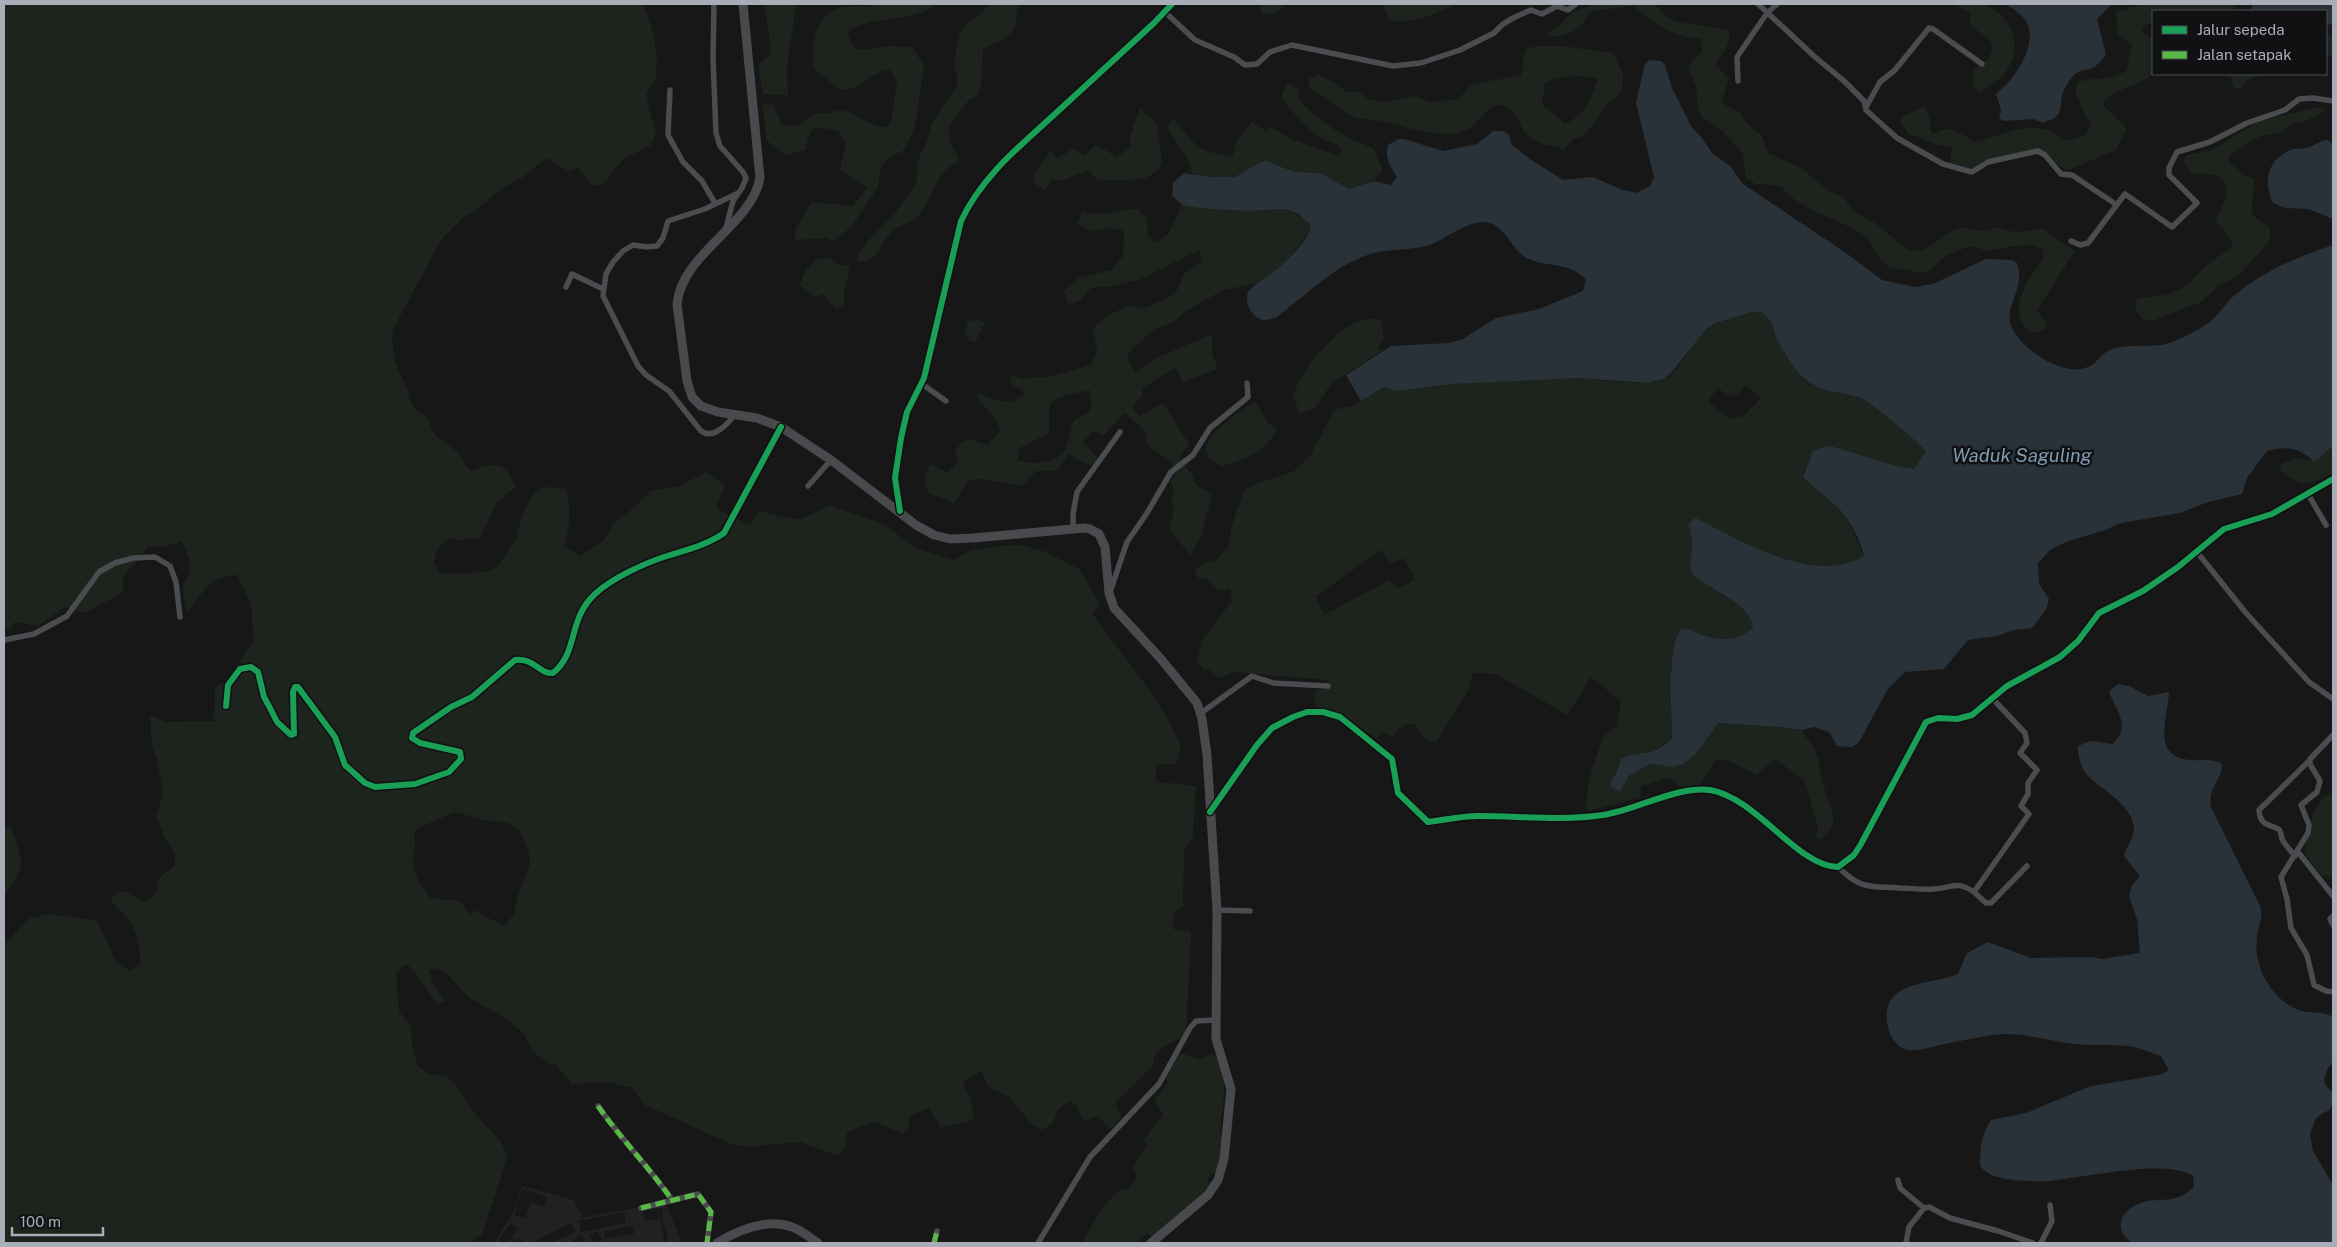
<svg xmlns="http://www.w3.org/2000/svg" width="2337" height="1247" viewBox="0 0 2337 1247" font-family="'Public Sans',sans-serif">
  <rect width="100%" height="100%" fill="#171717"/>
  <path fill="#212123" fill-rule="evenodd" d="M522,1186L574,1200L582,1216L581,1218L665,1202L682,1242L669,1243L663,1220L660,1221L665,1243H610V1241L598,1243L603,1240L597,1231L589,1236L593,1243H587L581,1235L572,1241L573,1243H552L576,1231L571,1223L531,1243L528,1242L521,1243L523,1242L521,1238L508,1243L518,1228L510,1223L497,1243H494L513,1213ZM522,1189L547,1197L544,1206L531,1202L525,1218L514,1215ZM662,1208L663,1219L645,1221L644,1211ZM624,1212L626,1223L581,1232L579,1221ZM633,1226L634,1234L605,1239L604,1231Z"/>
  <path fill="#1d241e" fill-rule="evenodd" d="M4,4H643C652,24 659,51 656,74C656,81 649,89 646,95L656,134L650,146C626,156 618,161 606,183L592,186L578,168L568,171L546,158L526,175L500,190L475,211L465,216L441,240L393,329L392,340L395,363L408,390L412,406L429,420L432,431L439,438L458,452L467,468L472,471C496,460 505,462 516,487L497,502L480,538L458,540L451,537L438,548L434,561L439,573L464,574L488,571L498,566L517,537L522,515L534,494L543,487L566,489C571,510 570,526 564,546L580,556L603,541L614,523L635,507L650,491L680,486L705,472L725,485L717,504L718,510L750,525L759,511L781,517L802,519L830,505L885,525L915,548L954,560L971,550L1009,545H1021L1046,552L1079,569L1100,604L1092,613C1123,658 1161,697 1181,747L1176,764H1157L1155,778L1159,782L1196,786L1193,835L1184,852L1183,907L1174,911L1173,929L1191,932L1186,1034L1161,1049L1154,1056L1153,1066L1115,1103L1121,1118L1110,1129L1097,1115L1086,1121L1081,1117L1076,1104L1069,1101L1058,1110L1053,1123L1042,1130L1030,1123L1010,1097L989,1088L981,1070L963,1082L970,1098L974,1117L969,1121L941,1128L929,1108L911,1115L907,1131L902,1133L875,1122L847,1132C846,1142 846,1151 836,1155L800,1142L746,1147L731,1144L645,1105L631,1087L605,1082L572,1084L555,1064L549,1065L533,1051L525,1035L508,1020L470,998L447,974L436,968L429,971L433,984L445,1001L437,1004C427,991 420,977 408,965L403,966L396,973L399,1011L411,1027L412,1045L418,1066L428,1073L447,1077L457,1086L471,1109L502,1143L507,1158L482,1235L475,1237L472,1243H4V945L28,919L48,914L96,920L117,963L130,971L140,965C141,947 136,926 123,913C117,907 113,906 111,898L119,891L130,893C138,902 149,904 156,892C158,887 157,881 161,877C164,873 170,870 174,867L175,855L166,840L156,816L163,794L158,763L152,746L150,716L168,722L214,721L215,687L228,679L254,640C252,629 253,618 251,608C248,596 242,585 237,575C206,577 207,590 188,611L185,606L183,585C196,569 189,557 181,541L165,547L149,546L123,577V592L85,613L65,607L38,626L15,622L9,631L4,629ZM455,812L484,820L508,823L519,830L529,853L530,864L516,901L515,912L505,926L482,915L479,910L469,914L460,901L430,898C425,890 416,879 414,870C411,858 417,846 414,834L416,829Z
    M765,4H796L787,67L788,95L763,94L758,65L771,54Z
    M879,4H936C911,25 873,13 848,32L851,43L859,50L891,46L912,47L924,66L916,122L913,133L902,152L892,155L881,166L878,187L852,226L833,242L826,238L795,240L796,228L812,202L853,206L867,188L840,170L846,143L838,130L814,127L808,138L805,150L786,155L767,141L762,104L773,105L782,126L801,125L807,118L817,113C827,117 835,108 844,111C859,114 871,129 888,127L891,121L897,82L890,70C872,71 860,91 841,90L814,69C811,46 815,12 843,7C855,5 867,7 879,4Z
    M990,4H1021C1014,11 1018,18 1015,26C1010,39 993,44 983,49L981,84L977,96L968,101L949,126L950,142L958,157V162C934,173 934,199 918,216C911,223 895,227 892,231C880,244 878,263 857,261L858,255L868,241L895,213L915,185L917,179L918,160L926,143L933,121L957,85V76L954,65L959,34L970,20L981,14Z
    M1261,4H1286L1276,13L1261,14Z
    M1383,4H1458C1438,12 1410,26 1389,20Z
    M1597,4H1654L1667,17L1676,22L1729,30C1732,45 1722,52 1715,64L1729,79L1722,100L1725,105L1740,113L1746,122L1762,136L1768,153L1801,168L1829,191L1844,198L1853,211L1874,222L1909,251C1936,251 1938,234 1958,229C1972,225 1983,236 1996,227L2014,232L2044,229L2055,238L2075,251L2037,310L2047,325L2044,330L2033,333C2004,316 2027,278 2043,260V249L2032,245L2013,246L1988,251L1970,246L1947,255L1929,271L1924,273L1889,267C1880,261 1876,250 1870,242C1865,235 1856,230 1848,226C1832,218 1789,203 1782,186L1756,184L1746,179L1743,154L1740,150L1722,131L1703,118L1698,108L1696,85L1688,69L1690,64L1702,51L1701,39C1679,38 1662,28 1645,16C1640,12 1638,8 1632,6L1594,11C1587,15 1585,20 1581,26C1575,32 1559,37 1551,37L1547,33L1562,23L1573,11Z
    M1954,4H1987C1994,9 2002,15 2007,22C2020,40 2015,65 1999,79C1993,84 1986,87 1980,93L1972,85L1974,70L1988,60L1993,49L1990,40L1970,25V13Z
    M2144,4H2237L2233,11H2153V22L2142,27V32L2153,40V74C2138,87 2111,89 2102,104L2127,128L2116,150L2068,170C2057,168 2051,153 2040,149L1981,161L1975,169L1951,163L1950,156L1953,148L1934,144L1920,137L1909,135L1900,121L1904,116L1924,106L1930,119V130L1934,134C1949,124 1961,132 1973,142C1999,138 2021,122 2048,130C2056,132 2061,139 2069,141L2086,135L2091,125C2053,60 2095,90 2126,71L2132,45L2118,34L2116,12Z
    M2333,35V56H2326V36Z
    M1537,46H1562L1613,53L1623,74L1622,89L1616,98L1610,101L1590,129L1581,137L1575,138L1564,149C1554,147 1535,143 1528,136C1517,125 1520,110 1503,106C1487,101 1480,124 1467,130C1440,142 1402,124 1375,120C1367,119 1359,120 1352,116C1337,108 1323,96 1308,86L1309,79L1318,75L1333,82L1347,92H1358L1370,100L1386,102L1415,96L1430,102L1459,99L1470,85C1487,80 1504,80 1521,75C1525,66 1521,57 1526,49ZM1580,76L1598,78C1590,99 1587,114 1565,124L1542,104L1545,83L1556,78Z
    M2223,74H2260L2243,83V87L2238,89L2233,87L2231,77Z
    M1287,82L1298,89V99C1319,122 1343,137 1373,148L1383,171L1374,181L1349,189L1321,173L1295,172L1272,163H1259L1235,177L1223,178L1192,174C1189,153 1175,145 1167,126L1173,119C1199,147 1193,151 1233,156L1236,142L1252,122L1267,132L1270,127L1294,140L1340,156L1341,151L1338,145C1316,141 1295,114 1281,98Z
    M2318,107L2323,108L2325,111L2308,120L2290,125L2282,132L2260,136L2230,155L2229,161L2244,175L2254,179C2257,190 2247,207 2254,216C2257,220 2265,224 2270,228V239L2267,244L2238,276L2218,286L2201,302L2155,320H2144L2137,312L2135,302L2139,298C2185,295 2181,288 2212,261C2219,255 2229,253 2233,244L2224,230L2216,223C2216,216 2220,211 2223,205C2235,177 2216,172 2192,174L2185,165L2184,160L2188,155L2211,150L2260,121Z
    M1140,108L1157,123L1162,162L1160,168L1145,179L1098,181L1088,170L1062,181L1053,179L1045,190L1035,184L1033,176L1050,151L1057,159L1074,148L1084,156L1096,145L1117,157L1130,147V136Z
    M1182,205L1247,211L1285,209L1304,218L1312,228L1284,264L1269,276L1254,284L1223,290L1184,312L1173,322L1155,329L1132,349L1127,357L1136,373L1152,360L1212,334V354L1218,369L1183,382L1176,368C1163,373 1154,382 1142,388L1143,395L1132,407L1140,416L1163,403L1189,444L1179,459L1192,474L1195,484L1212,494L1201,538L1190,555L1169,529L1174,510L1171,499L1174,489L1170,482L1177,472C1169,456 1158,455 1145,443L1147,433L1125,413L1103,435L1093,431L1083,442L1098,458L1092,465L1083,463L1068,454L1057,471H1036L1022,486L980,479L968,481L954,503L928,493L925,478L930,464L948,473L958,461L955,451L961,443L969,439L987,445L1001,430L992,415L976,397L979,393C994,401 1010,407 1024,394L1021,389L1012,385L1010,380L1013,374L1020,379L1053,376L1092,364L1097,349L1093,328L1109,315L1129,306L1145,308L1170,297L1178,289L1184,274L1202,261L1199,250L1139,280L1113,286L1091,288L1080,300L1069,305L1064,292L1078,278L1111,270L1123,256L1124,231L1111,228L1092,232L1077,223L1082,212L1099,214L1137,208L1147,218L1148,236L1157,242L1168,234ZM1090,390C1092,412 1093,410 1074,420C1071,428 1067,446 1064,451C1054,464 1031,465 1018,460V449L1049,433C1051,424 1048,417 1049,409C1050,395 1079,393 1090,390Z
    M829,258L838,265L849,266C849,283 842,287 844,304L837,309L830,303L825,294L814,297L800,285L805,271L816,259Z
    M1752,312H1761L1767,316L1786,356L1804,379L1813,385L1865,400L1916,440L1926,451L1914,469L1901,467L1834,447L1826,446L1813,451L1803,473L1846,516L1864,556C1811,584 1747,545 1700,520L1689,524C1689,532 1693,540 1692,548C1691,560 1687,567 1696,578C1714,591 1749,603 1753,627C1726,657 1703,624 1678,633L1671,663L1672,738L1653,752L1626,756L1619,764L1616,774L1611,781L1620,792L1629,776L1648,765L1654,764L1666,766L1697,753L1718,723L1781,727L1801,730L1814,748L1818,758L1822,781L1831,808L1834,822L1828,833L1821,840L1815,838L1818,827L1804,780L1775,759L1756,775L1728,760H1715L1700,785L1680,787L1671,777L1641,786L1640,798L1589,811L1585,808L1591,771L1602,741L1604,736L1617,726L1621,701L1591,677L1567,715L1496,674L1473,673L1469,689L1436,743L1426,740L1414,724H1406L1398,730L1393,737L1384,733L1376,738L1335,711L1317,708L1314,698L1316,691L1328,688V680L1233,672L1219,678L1208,669H1203L1197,661L1202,640L1232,601L1230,589L1219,591L1205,578L1199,579L1195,571L1205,562L1216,560L1228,547L1232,525L1244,491L1255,484L1293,472L1310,456L1334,410L1355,405L1384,387C1407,394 1432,385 1456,384C1494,381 1532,380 1570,378C1593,378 1647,388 1665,379C1683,368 1691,343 1706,329C1717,319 1738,316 1752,312ZM1746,385L1761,398L1743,416L1730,419L1708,402L1717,388L1728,395L1737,396ZM1381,550L1390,564L1404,558L1415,579L1399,589L1389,580L1324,615L1316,596Z
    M1375,318L1381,320L1384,339L1378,347L1380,352L1332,383L1314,409L1300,414L1293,396C1302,369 1327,339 1352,324C1358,320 1368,320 1375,318Z
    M978,320L986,322L975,342L970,341L965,333L968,321Z
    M1255,401L1267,422L1277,429C1263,455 1249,458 1222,466C1215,462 1206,458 1206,450C1204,434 1243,409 1255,401Z
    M2333,446V473C2306,487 2303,488 2279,469L2281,464L2296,458L2313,461L2318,459Z
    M2333,793V877L2321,875L2306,856L2305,850L2306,839L2314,811L2323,797Z
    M4,825L11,828C25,864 25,864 4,896Z
    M1178,1052L1199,1059L1214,1054C1230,1076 1223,1108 1219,1133L1224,1136L1220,1171L1210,1175L1207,1181L1211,1186L1202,1196L1153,1238L1147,1233L1136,1243H1088L1084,1240L1100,1211L1119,1190L1128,1189L1138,1176L1132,1168L1147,1146L1144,1140L1163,1115L1155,1101L1168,1082L1161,1075Z"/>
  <path fill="#2a3239" d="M2005,4H2112L2097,19L2106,54C2092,77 2082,64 2072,77C2069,81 2066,86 2064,90C2056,108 2069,114 2043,123L2033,119L2003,121L1999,118L2001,110L1996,94C2014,80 2036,49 2028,25C2025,16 2013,8 2005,4Z
    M2253,4H2333V24L2326,25V11H2250Z
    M1649,60L1661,61L1665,65L1672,88L1691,126L1702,138L1712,153L1731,167L1743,184L1846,253L1882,280L1915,287L1933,284L1986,259L2012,260L2017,263C2026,289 2003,308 2011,326C2021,349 2063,378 2088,367C2098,363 2102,352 2112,349C2128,344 2146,347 2162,345C2173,343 2197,331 2207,324C2218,317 2225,303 2236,294C2264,271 2299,256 2333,245V446L2318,459L2313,461C2299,447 2286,446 2267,451L2247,478L2242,494L2208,502L2180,513L2121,523L2105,530L2066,542L2050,550L2038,563L2039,584L2049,599L2046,610L2032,628L2014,630L1997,636L1968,640L1944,669L1905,672L1888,689L1859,742L1852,747L1837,746L1829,732L1814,727L1801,730L1781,727L1718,723L1697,753L1683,764L1672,767L1654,764L1648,765L1629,776L1620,792L1611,787V781L1616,774L1621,759C1644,748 1650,760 1672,738C1672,714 1666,644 1682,629H1688C1709,638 1735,647 1753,627C1749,603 1714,591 1696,578C1687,567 1691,560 1692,548C1693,540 1689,532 1689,524L1695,518L1700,520C1744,543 1815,585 1864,556C1860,539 1848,516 1835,505C1824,495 1813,488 1803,476L1813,451L1826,446L1834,447L1901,467L1914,469L1926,451C1920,443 1871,403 1863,399C1845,392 1819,392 1805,379C1794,370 1785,354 1778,341C1773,331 1773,319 1761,312H1752L1715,323L1706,329L1672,372L1664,379L1648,383L1577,378L1453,384L1396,391L1384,387L1361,401L1346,375L1391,346L1450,343L1463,339L1496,318L1539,309L1583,291L1586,280C1572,263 1551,267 1531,260C1512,254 1507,225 1486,222C1470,220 1445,239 1430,245C1412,251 1392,248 1374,253C1337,263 1307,294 1277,317C1273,318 1269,320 1265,320C1253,320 1242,301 1249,291C1255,283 1263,280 1271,274C1281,267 1315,235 1310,224L1298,214L1285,209L1247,211L1199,208L1182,205L1172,195L1173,183L1184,173L1211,177H1235L1259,163L1266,161L1295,172L1321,173L1349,189L1374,181L1391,185L1397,177C1391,167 1384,158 1388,145L1398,139H1404L1443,151L1477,144L1493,131H1504L1509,135L1512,145L1530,159L1563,180L1593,177L1620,189L1636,193L1650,186L1654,177L1636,103L1645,64Z
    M2327,140L2333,144V219L2308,209L2285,208L2273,203C2263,182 2267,160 2290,150C2295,148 2300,149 2305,148C2313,147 2319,141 2327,140Z
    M2118,684L2129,686L2148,696L2169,692C2168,717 2150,757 2191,760C2202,761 2212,758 2222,764C2223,779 2207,788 2211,807L2261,908C2262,920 2260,921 2258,931C2251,961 2268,996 2296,1009C2307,1014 2321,1010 2333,1017V1061L2327,1070L2324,1080L2326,1086L2333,1093C2333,1114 2329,1108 2316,1118L2310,1134L2313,1151L2333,1185V1243H2133C2110,1229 2122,1208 2144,1202C2154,1199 2165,1201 2175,1198C2183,1196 2189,1192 2194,1186L2193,1176C2165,1158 2083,1178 2049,1181C2037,1182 2026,1181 2014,1180C2000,1178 1990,1177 1980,1166C1980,1148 1981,1135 1991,1120L2026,1113L2091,1086L2159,1075L2169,1070L2161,1056C2150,1053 2139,1047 2128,1046C2111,1044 2093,1046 2075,1044C2048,1041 2020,1031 1992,1035C1975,1038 1957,1041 1940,1045C1930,1047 1917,1052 1907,1050C1887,1046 1880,1008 1894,996C1913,980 1936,983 1958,974L1967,953L1988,942L2031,958L2092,957L2102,959L2140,953L2137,919L2129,896L2132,885L2140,876L2124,856C2126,848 2131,842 2133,835C2140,810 2104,791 2090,778C2081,770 2078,757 2078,746L2090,741L2113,744C2131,726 2117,712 2109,692Z"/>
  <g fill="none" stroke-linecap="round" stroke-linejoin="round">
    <path stroke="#4b4c50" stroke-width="5.5" d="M714,4L713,58L716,133L720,146L743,172L746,178L742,188L733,201L726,228
      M1758,4L1815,57L1843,80L1864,101L1866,110L1897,138L1943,164L1972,172L1988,162L2038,151L2045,155L2061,174L2072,175L2117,205
      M1165,12L1195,40L1234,57L1245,65L1257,64L1270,52L1292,45L1393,66L1421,63L1460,50L1494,33L1503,24L1515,17L1531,10L1542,14L1557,6L1568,10L1576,4
      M1738,81L1737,57L1767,13L1777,4
      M670,90L668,135L683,162L702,181L715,203
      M1866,107L1880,82L1895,70L1929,28L1933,29L1982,64
      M2071,241L2080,245L2088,243L2125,194L2172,227L2197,203L2169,175V168L2177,152L2210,142L2247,123L2285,110L2299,99L2313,98L2333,101
      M566,287L572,274L603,289
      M922,384L946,401
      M735,414C728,424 713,440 701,431L669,391L646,375L638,366L603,296L606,274L613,262L623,251L633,245L647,247L657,246L663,238L668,221L705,209L736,194
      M808,486L831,460
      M2308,494L2326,525
      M900,511L895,478L901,438L907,412L924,378L961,221C982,176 1020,146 1056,113C1089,83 1121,53 1154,23L1172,4
      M1073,528V514L1077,492L1120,432
      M2197,552L2246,613L2309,682L2333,699
      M1111,589L1127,542L1147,513L1171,472L1193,455L1210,428L1248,397L1247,383
      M4,640L34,634L67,616L99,572L115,563L133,558L155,557L170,566L176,582L180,617
      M226,706L228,685L240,669L251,667L258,672L264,697L270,708L277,722L291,735L294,734L293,692L295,687H298L335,737L345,765L365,783L375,787L415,784L449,772L461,759L460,752L420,743L412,738L413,733L451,707L472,697L515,660C536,658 538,674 553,673C579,652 567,620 595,594C612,578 645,563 667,556C686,550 707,545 724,533L781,427
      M1201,713L1252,676L1273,683L1328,686
      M2333,735L2310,759V764L2320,781L2317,792L2301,805L2309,825L2308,833L2281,877L2287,899L2291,928L2307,955L2314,985L2326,991L2333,992
      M1211,811L1257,745L1272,728L1293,717L1307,712H1323L1340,717L1392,759L1398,793L1428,822C1445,820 1461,816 1478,816C1520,816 1561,821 1603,815C1634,811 1679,785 1710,790C1757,798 1798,867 1838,867L1854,855L1861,844L1926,722L1938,718L1957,719L1972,715L2007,686L2060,657L2078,641L2099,613L2143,591L2178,567L2224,529L2272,514L2333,479
      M2298,852L2333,896
      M2295,856C2291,851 2285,845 2282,839C2281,837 2282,834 2280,831C2277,824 2260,830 2259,810L2310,760
      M1838,867C1861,890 1870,886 1899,888C1910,888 1922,890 1934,889C1953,888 1956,880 1974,892L2029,814L2021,806L2028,794V783L2037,770L2020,753L2027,743L2025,733L1992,698
      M1974,892L1986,903H1991L2027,866
      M1217,910L1250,911
      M2333,916L2330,919L2333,925
      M598,1106C621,1139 649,1167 672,1200
      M1898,1180L1900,1188L1924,1208L1929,1207L1950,1218L1998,1231L2033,1243
      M641,1208L698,1194L711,1212L707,1243
      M934,1243L937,1231
      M1038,1243L1090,1157L1159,1084L1190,1028L1196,1021L1215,1020
      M1906,1243L1909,1227L1924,1208
      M2041,1243L2052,1221L2050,1205"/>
    <path stroke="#4a4a4e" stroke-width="9" d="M743,4L760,178C751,226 682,253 677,304L687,381L692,397L701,406L718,412L757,418L781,427L831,460L916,525L934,535L950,539L973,538L1084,528L1090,529L1099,534L1105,547L1109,593L1114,608L1161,659L1197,703L1202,719L1207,755L1217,910L1216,1039L1231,1089L1224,1159L1218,1180L1208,1195L1151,1243
      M717,1243C737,1231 767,1218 792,1227C801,1230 810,1238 818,1243"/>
    <path stroke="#58b947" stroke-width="5" stroke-dasharray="10 5" stroke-linecap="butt" d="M598,1106C621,1139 649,1167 672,1200
      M641,1208L698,1194L711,1212L707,1243
      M934,1243L937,1231"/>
    <g stroke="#111113" stroke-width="9">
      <path id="cycleway" d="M900,511L895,478L901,438L907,412L924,378L961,221C982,176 1020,146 1056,113C1089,83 1121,53 1154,23L1172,4
        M226,706L228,685L240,669L251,667L258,672L264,697L270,708L277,722L291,735L294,734L293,692L295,687H298L335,737L345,765L365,783L375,787L415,784L449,772L461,759L460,752L420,743L412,738L413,733L451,707L472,697L515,660C536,658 538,674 553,673C579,652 567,620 595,594C612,578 645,563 667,556C686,550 707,545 724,533L781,427
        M1210,812L1257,745L1272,728L1293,717L1307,712H1323L1340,717L1392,759L1398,793L1428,822C1445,820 1461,816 1478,816C1520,816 1561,821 1603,815C1634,811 1679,785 1710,790C1757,798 1798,867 1838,867L1854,855L1861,844L1926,722L1938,718L1957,719L1972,715L2007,686L2060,657L2078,641L2099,613L2143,591L2178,567L2224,529L2272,514L2333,479"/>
    </g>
    <use href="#cycleway" stroke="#1a9f57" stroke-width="6"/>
  </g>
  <g text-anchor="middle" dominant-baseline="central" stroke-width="5" stroke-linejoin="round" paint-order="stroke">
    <g font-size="19" font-style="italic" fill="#7f9bb3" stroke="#111113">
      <text x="2022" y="455">Waduk Saguling</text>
    </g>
  </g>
  <rect width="2337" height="1247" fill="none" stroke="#a8adb8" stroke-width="10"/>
  <rect x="2152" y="10" width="175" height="65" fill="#111113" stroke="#4d4f55"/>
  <rect x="2162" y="26" width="25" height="8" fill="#1a9f57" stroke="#4d4f55"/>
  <text x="2197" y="35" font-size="15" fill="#a8adb8">Jalur sepeda</text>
  <rect x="2162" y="51" width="25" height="8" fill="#58b947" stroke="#4d4f55"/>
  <text x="2197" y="60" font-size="15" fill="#a8adb8">Jalan setapak</text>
  <path d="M12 1227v8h91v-8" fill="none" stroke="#a8adb8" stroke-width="2.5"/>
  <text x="20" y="1227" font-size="15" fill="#a8adb8" stroke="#111113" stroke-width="4" paint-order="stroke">100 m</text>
</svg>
